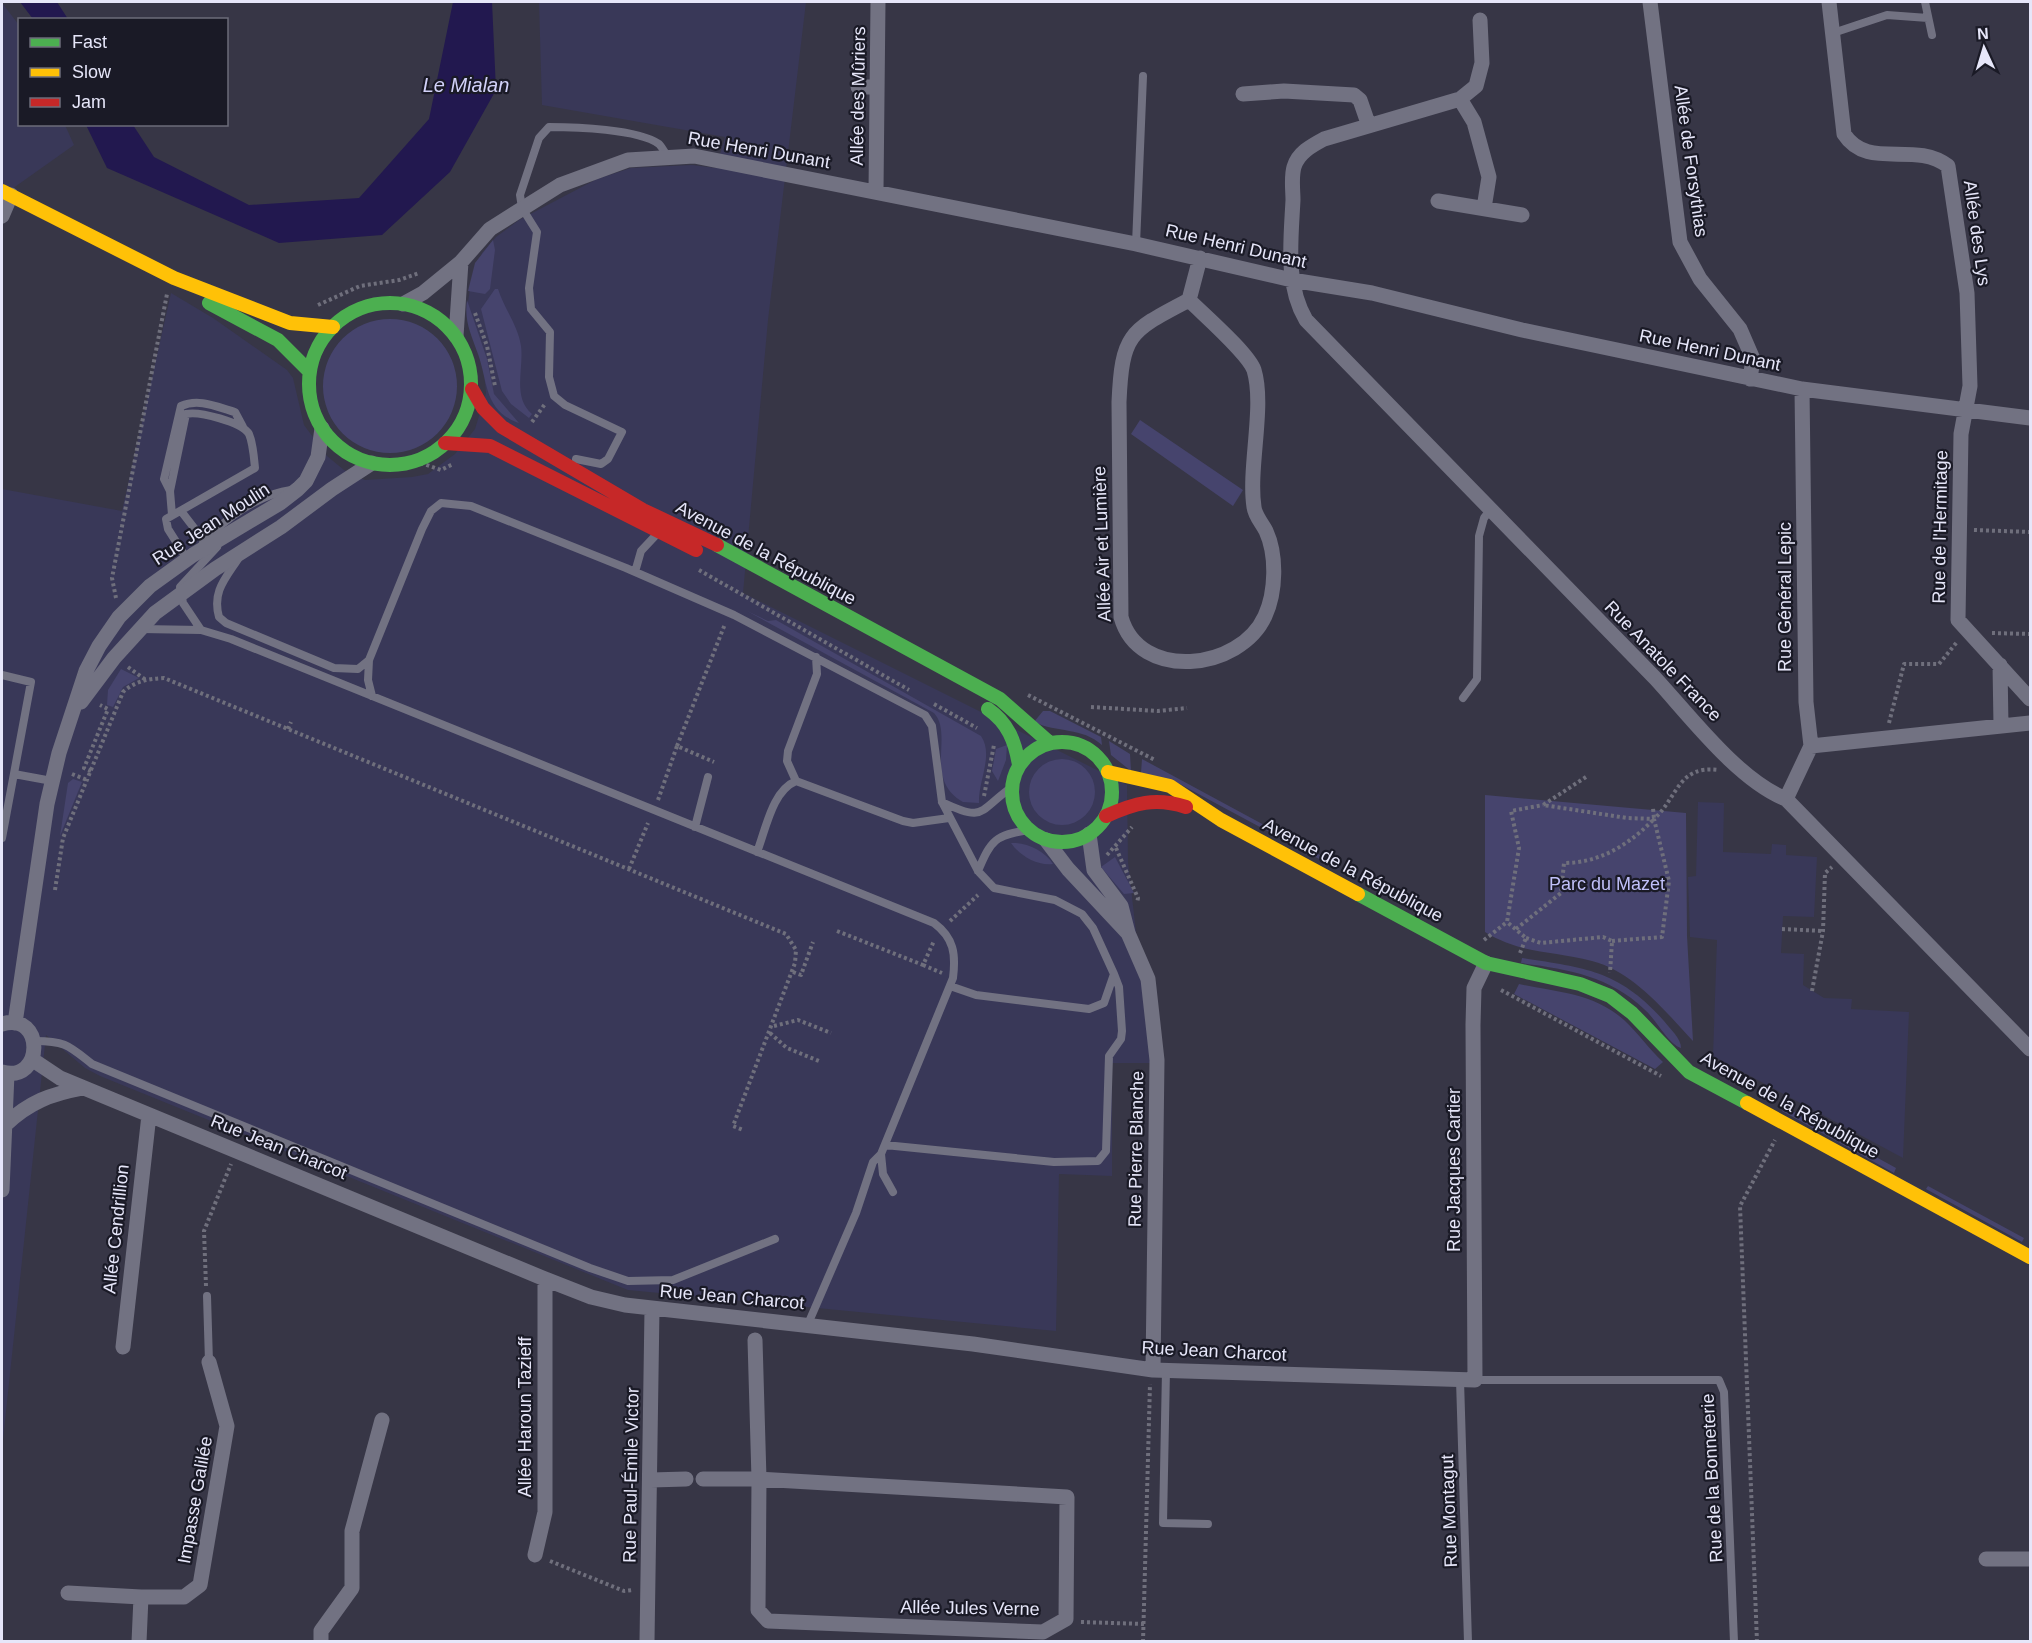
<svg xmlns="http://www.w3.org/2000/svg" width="2032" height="1643" viewBox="0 0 2032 1643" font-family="Arial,sans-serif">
  <rect width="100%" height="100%" fill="#373646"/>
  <path fill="#393858" d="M539,2H806L768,320L743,593L1127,785L1128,862L1151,1063H1112V1176L1059,1174L1056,1331L628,1290L100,1076L85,1068L46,1035L2,1449V489L122,511L171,293L213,318L287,370L293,378L304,425L327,456L344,470L365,480L412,477L428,474L455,454L475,429L486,393L484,373L467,309L471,282L482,253L496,237L519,220L597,179L631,168L692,165L716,168L725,137L542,105Z
    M2,3L19,25L20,124L65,125L74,145L2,196Z
    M1698,802L1724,803L1723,852L1771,854L1772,844L1786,845V855L1817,857L1814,917L1783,916L1781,953L1804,954L1803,985L1824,998L1852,999L1851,1009L1909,1012L1903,1158L1713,1056L1717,940L1690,937L1688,877L1696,876Z"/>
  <path fill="#46446d" d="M493,240L495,250L490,289L485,294L468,291L475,263Z
    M495,289H498C504,308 518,326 521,346C524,369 512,397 532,414L529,418L511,404L502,391L481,309Z
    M467,300L487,359L494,394L519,423C484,411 488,382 478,354C471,334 464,321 467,300Z
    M323 386a67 67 0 1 1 134 0a67 67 0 1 1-134 0Z
    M1140,420L1243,490L1233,506L1131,434Z
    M747,611L768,621L776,620L981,736C994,755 978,781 979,803L963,802C923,779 954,735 934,713Z
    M121,669L139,678L123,687L113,707L107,705L108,690Z
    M1043,711H1050L1101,737L1102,745C1082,727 1057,733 1034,722Z
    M1109,741L1130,754L1131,771L1111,755Z
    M1007,745L1006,760L998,781L992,771L996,749Z
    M1142,759L1340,866L1338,869L1178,783L1141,773Z
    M1029 792a33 33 0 1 1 66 0a33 33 0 1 1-66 0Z
    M73,779L82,782L60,836L68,783Z
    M1485,795L1686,813L1687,936L1693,1041C1665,1011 1634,972 1592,961C1552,950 1523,955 1485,932Z
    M1011,843C1026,842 1045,851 1053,864C1037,866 1020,856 1011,843Z
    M1115,857L1134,893L1124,894L1101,867Z
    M1522,958C1585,968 1619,970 1664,1021C1670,1029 1681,1038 1681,1048C1668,1044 1656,1019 1644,1009C1610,976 1567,969 1521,963Z
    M1519,984C1556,992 1594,993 1624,1020C1638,1033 1649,1049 1663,1062L1655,1069L1514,994Z
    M1785,1107L1896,1168L1894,1173L1782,1111Z
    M1928,1186L2024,1238L2022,1242L1926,1189Z"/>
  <path fill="#22184f" d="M20,2H57L68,19H33Z
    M453,2H492L496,90L450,172L382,235L279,243L107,168L86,125H133L154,157L249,205L359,198L429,119Z"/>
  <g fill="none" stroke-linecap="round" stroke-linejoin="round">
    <path stroke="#6f6f7c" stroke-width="4" stroke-dasharray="3 3" stroke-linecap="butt" d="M318,305L360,286L399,280L419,273
      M475,313L487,346L495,386
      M532,422L545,404
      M415,461L441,470L453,464
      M1974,530L2030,532
      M699,570L909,690
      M116,598L112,578L167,294
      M1992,633L2030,634
      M128,667L146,680
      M1028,695L1155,760
      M934,704L977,728
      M1091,707L1158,711L1187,708
      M1889,723L1904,664H1939L1957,642
      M288,729L291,722
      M677,746L725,624
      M91,771L84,768L108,709L100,705
      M72,774L87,780
      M1586,777L1543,805L1627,818L1654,819
      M984,796L994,745
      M658,800L677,746L714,762
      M1116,848L1138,898L1137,903
      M1107,855L1132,827
      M629,869L648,823
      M55,890L63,838L123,692C135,681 148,679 164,678L786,934L796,950L795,963L733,1126L743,1130
      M950,921L978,895
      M1516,929L1561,893L1564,863C1600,863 1630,844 1654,819L1653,808
      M1782,929L1823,931
      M837,931L923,965L934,941
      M1526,938L1541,943L1603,937L1612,941L1610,973
      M1484,940L1507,922
      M1612,941L1662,937L1669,881L1654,819C1678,797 1678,765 1718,770
      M1520,953L1526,938L1507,922L1519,848L1511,811L1543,805
      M923,965L942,973
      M793,972L801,975L813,942
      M1501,990L1661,1076
      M1812,991L1823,931L1825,873L1832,867
      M774,1026L798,1020L831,1033
      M770,1033L787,1048L819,1061
      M206,1286L204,1231L231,1164
      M550,1561L624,1591L633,1590
      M1081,1622L1144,1624
      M1143,1642L1150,1384
      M1757,1642L1740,1206L1775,1140"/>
    <path stroke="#727282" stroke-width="8" d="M1925,2L1932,35
      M1833,33L1887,15L1928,18
      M1136,244L1143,76
      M576,459L601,464L608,459L622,432L565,405L554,396L549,377L550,332L531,309L529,288L537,232L522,208L520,195L539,138L549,127C575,127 638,129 659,144C662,147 665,153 667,156
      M170,491L164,479L181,406C199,398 217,407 235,412L243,427
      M181,511L208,546
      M172,515L170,491L186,414C199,411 242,422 249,434C253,443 254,458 255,468L166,519L168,529L187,559
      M203,543C226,518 257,495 291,490
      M217,547L180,587L183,603L201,630L231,639L934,923C954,938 956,954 953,978L881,1154L883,1174L893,1192
      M238,559C225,579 212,592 219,617L226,623L334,668L358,669L369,660
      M635,572L641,551L656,535
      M141,629L201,630
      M2,675L31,682L2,838
      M372,696L368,680L369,660L422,529L431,511L441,503L471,506L626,568L734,615L925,715L932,726L942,802L978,871L994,888L1055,900L1082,914L1093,928L1114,974L1104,1003L1089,1009L976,995L950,986
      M1463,698L1477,679L1479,536L1484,518L1490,510
      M14,774L52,781
      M796,781L787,761L788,751L817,674L816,657
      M942,802C985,823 978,811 1012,787
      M695,827L708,777
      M757,852C766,829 772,791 796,781L903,821L913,823L949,818
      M978,871C991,840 995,835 1029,830
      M35,1041C66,1041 69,1046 92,1064L590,1268L628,1281L673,1280L775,1239
      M885,1145L1054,1162L1098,1161L1106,1151L1109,1056L1121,1039L1122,1031L1119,987L1114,974
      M207,1296L209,1362
      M808,1324L856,1213L873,1162L881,1154
      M1166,1370L1163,1523L1208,1524
      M1460,1380L1468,1642
      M1475,1380H1719L1724,1392L1734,1642"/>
    <path stroke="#727282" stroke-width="15" d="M1650,2L1680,242L1700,279L1740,329L1753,359L1750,379
      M1829,2L1844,134C1868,171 1914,140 1948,166L1967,293L1970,386L1961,434L1958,620L2030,699
      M858,87H877
      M1243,94L1284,91L1354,95L1360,100L1369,126
      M1460,99L1476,86L1482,63L1480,20
      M876,190L878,2
      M1438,201L1522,215
      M1484,208L1489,177L1474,122L1460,99L1324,139C1311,146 1298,153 1294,167C1291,177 1293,191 1293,200C1291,240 1285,285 1306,320L1655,678C1690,716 1738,780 1786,799L2030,1049
      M2,216L11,195
      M1189,300C1204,315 1248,353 1254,370C1265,406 1248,468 1254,507C1255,516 1262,523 1266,531C1277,555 1276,592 1265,616C1240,671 1139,682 1121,617L1119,402C1122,333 1130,331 1189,300L1200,258
      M403,304L423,293L461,262L490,229L560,185L628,160L694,156L1136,244L1292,280L1372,293L1522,330L1802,389L2030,418
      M456,336L461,262
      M2000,665L2001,726
      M81,702L114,658L155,613L215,569L281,527L332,489L372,463
      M1811,746L2030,723
      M1786,799L1811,746L1806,702L1802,389
      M1089,834L1094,870L1121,906L1128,933L1148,979L1157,1060L1153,1370
      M1046,840L1068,869L1127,932
      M15,1023L47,804L59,753L86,671L99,646L119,617L150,586L193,555L280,503L298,489L306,481L318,457L322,428
      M2,1024C45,1011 44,1084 2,1072
      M33,1060L60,1078L545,1279L591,1297L625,1305L973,1344L1153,1370L1475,1380L1473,1025L1474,988L1486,963
      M5,1125C29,1102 51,1094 83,1088
      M2,1190L7,1074
      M123,1347L149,1115
      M703,1479H759L1067,1497L1066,1619L1043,1632L768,1621L758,1610L759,1479L755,1340
      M651,1480L686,1479
      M535,1555L545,1512V1279
      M1986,1559H2030
      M68,1593L141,1597
      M139,1642L141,1597H184L200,1585L227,1426L209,1362
      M321,1642V1631L352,1588V1531L382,1420
      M647,1642L652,1309"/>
    <path stroke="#4caf50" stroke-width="14" d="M309 384a81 81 0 1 1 162 0a81 81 0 1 1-162 0Z
      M209,303L278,340L310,372
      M717,545L1000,699L1050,743
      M988,709C1008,723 1015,741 1019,765
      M1012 792a50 50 0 1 1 100 0a50 50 0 1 1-100 0Z
      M1358,894L1486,963L1580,984L1610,996L1632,1013L1689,1072L1747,1103"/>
    <path stroke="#ffc107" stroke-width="14" d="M2,191L174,278L290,323L333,327
      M1108,772L1170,786L1221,820L1358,894
      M1747,1103L2030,1257"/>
    <path stroke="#c62828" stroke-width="14" d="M472,389L483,408L502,427L643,510L717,545
      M445,443L490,446L696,550
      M1106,816C1135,803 1155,797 1186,807"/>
  </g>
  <g text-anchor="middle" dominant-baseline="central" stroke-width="4.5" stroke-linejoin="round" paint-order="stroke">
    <g font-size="18" fill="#e6e6f9" stroke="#1a1a26">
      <text transform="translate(858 96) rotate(-89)">Allée des Mûriers</text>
      <text transform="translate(759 150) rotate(10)">Rue Henri Dunant</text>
      <text transform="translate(1691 161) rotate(82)">Allée de Forsythias</text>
      <text transform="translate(1977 233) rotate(82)">Allée des Lys</text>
      <text transform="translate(1236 246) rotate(13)">Rue Henri Dunant</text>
      <text transform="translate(1710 350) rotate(12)">Rue Henri Dunant</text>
      <text transform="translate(211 524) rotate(-33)">Rue Jean Moulin</text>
      <text transform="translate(1940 527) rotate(-89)">Rue de l'Hermitage</text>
      <text transform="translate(1102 544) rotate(-92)">Allée Air et Lumière</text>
      <text transform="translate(766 553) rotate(28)">Avenue de la République</text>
      <text transform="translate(1785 597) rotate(-90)">Rue Général Lepic</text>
      <text transform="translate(1663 661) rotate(46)">Rue Anatole France</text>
      <text transform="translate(1353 870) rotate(28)">Avenue de la République</text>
      <text transform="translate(1790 1105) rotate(29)">Avenue de la République</text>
      <text transform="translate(279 1147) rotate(22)">Rue Jean Charcot</text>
      <text transform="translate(1136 1149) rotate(-89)">Rue Pierre Blanche</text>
      <text transform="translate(1454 1170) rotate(-90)">Rue Jacques Cartier</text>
      <text transform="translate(116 1229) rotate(-84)">Allée Cendrillion</text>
      <text transform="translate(732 1297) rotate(5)">Rue Jean Charcot</text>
      <text transform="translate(1214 1351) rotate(3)">Rue Jean Charcot</text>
      <text transform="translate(525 1417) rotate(-90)">Allée Haroun Tazieff</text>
      <text transform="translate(631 1475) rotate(-89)">Rue Paul-Émile Victor</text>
      <text transform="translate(1712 1478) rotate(-93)">Rue de la Bonneterie</text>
      <text transform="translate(195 1500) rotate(-80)">Impasse Galilée</text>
      <text transform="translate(1449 1511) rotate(-92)">Rue Montagut</text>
      <text transform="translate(970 1608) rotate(1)">Allée Jules Verne</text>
    </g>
    <g font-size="18" fill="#c0c0f9" stroke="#1a1a26">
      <text x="1607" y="884">Parc du Mazet</text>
    </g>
    <g font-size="20" font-style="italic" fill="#d1d1f8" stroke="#1a1a26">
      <text x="466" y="85">Le Mialan</text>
    </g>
  </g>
  <rect width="2032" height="1643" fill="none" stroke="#e6e6f9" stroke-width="6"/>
  <rect x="18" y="18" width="210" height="108" fill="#1a1a26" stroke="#6c6c7a" stroke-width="1.5"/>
  <rect x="30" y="38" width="30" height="9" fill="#4caf50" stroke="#6c6c7a" stroke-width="1.5"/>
  <text x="72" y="48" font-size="18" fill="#e6e6f9">Fast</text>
  <rect x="30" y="68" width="30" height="9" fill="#ffc107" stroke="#6c6c7a" stroke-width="1.5"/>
  <text x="72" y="78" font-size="18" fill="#e6e6f9">Slow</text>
  <rect x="30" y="98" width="30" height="9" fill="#c62828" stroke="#6c6c7a" stroke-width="1.5"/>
  <text x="72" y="108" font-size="18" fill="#e6e6f9">Jam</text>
  <g transform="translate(1984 48) rotate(356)" stroke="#1a1a26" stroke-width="4.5" paint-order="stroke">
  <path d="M0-4.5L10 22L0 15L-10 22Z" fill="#e6e6f9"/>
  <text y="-9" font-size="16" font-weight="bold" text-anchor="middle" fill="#e6e6f9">N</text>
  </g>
</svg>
